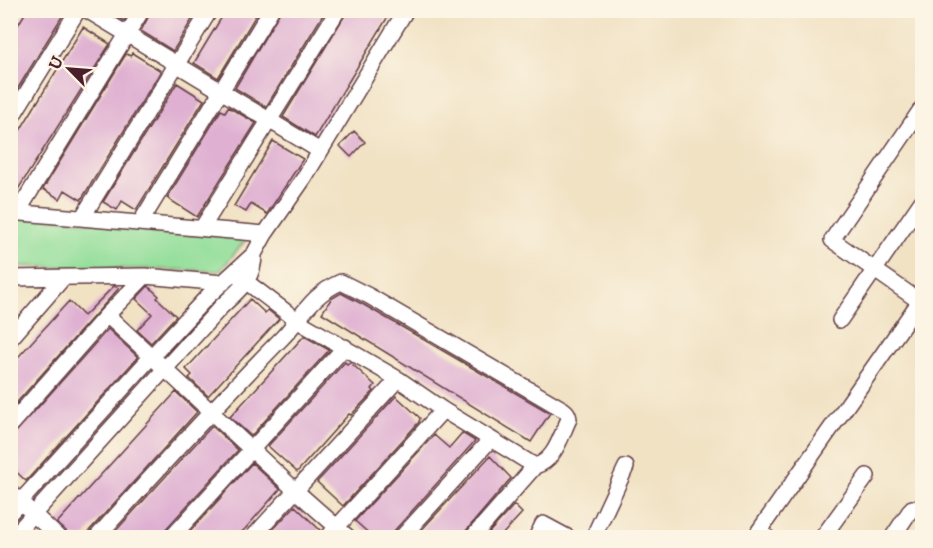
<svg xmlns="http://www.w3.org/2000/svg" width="933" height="548" viewBox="0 0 933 548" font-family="'IM FELL DW Pica',serif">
  <rect width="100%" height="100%" fill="#fcf5e5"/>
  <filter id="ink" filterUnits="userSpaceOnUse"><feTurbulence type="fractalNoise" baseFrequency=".0167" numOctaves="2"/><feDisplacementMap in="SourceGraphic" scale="12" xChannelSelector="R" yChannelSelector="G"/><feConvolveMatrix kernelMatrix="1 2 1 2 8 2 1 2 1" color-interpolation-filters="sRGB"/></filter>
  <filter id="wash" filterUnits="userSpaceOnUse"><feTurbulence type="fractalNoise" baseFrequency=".008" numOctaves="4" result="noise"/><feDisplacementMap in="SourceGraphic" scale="24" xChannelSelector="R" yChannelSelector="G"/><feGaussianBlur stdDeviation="1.35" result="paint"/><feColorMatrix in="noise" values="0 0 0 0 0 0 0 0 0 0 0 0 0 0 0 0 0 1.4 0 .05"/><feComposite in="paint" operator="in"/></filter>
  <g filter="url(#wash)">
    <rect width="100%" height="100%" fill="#f1e2c4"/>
    <path fill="#93de9a" stroke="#6e7e62" stroke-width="1.5" d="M11,214L248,237L220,271L11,266Z"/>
    <g id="blocks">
      <path fill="#dfb0d2" d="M27,10H66L10,101V38Z
        M107,10H130L124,21Z
        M152,10H198L173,51L141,31Z
        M226,10H259L218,78L194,63Z
        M281,10H326L266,107L235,88Z
        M348,10H392L315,137L283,117Z
        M83,27L110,44L10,202V187L14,174L10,172V147Z
        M132,53L161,71L81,200L65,190L60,199L43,189L126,54L131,56Z
        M177,83L204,100L136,210L122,201L117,210L103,202Z
        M228,107L256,123L197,217L167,198L221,110L225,112Z
        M354,131L365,142L351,157L340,146Z
        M273,141L303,159L267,214L251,204L246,212L234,206Z
        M114,286L119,288L10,410V366L69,301L84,316Z
        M148,286L159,296L157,298L176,316L151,343L137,330L152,314L136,299Z
        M341,293L364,305L550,413L531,442L322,313L331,299Z
        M250,299L265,313L268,310L279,319L208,396L189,378L192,375L186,369Z
        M108,329L138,357L26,481L10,466V434L17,431Z
        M304,336L329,350L251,436L230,417Z
        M345,362L347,364L350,362L352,364L375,385L372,389L374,391L351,415L349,414L297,472L268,446Z
        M176,392L197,412L89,531L86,537H68L66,531L57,523Z
        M396,396L420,418L419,422L343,506L317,482Z
        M212,426L238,450L164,531L161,537H110Z
        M462,433L475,441L394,531L391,537H373L355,521L434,435L449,448Z
        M490,456L511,478L465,532L462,537H415Z
        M252,463L280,489L245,529L236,537H185Z
        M514,505L522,513L500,537H485Z
        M295,506L320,530L313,537H266Z"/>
    </g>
  </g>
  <g filter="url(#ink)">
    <use href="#blocks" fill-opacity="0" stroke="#633c42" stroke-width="1.5"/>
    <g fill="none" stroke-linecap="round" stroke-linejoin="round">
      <g stroke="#633c42" stroke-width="18">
        <path id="minor" d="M87,10L320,151
          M10,11L11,10
          M922,108L832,240L922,303
          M10,120L78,10
          M10,212L265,234
          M17,213L142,10
          M82,218L210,10
          M140,223L271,10
          M202,228L338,10
          M240,277L298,321L398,379L443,410L535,466
          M10,278L145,276L223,283
          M107,315L296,491L349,538
          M840,320L922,201
          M10,339L63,278
          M10,425L107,315L145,276
          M10,492L59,538
          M10,513L152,356L208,296L254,254L265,234L304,178L406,10
          M12,538L220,308C238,290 254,281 254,254
          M96,538C157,470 218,403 282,338C303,316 311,295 341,282L369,296L559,407C565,410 568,412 569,419C561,435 555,461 535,466L472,538
          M171,538L345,347
          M252,538L398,379
          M327,538L443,410
          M401,538L491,439
          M536,538L543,524L569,538
          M593,538L626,467
          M768,538L759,531L920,301
          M822,538L867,476
          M892,538L912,508"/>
      </g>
      <use href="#minor" stroke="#fff" stroke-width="15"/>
    </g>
  </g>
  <rect width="933" height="548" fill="none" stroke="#fcf5e5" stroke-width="36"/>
  <g transform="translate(69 69) rotate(295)" stroke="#fcf5e5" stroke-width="4.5" paint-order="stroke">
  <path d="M0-4.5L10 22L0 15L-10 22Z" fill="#4a1f2b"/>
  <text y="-9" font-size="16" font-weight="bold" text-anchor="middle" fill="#4a1f2b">U</text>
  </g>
</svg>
